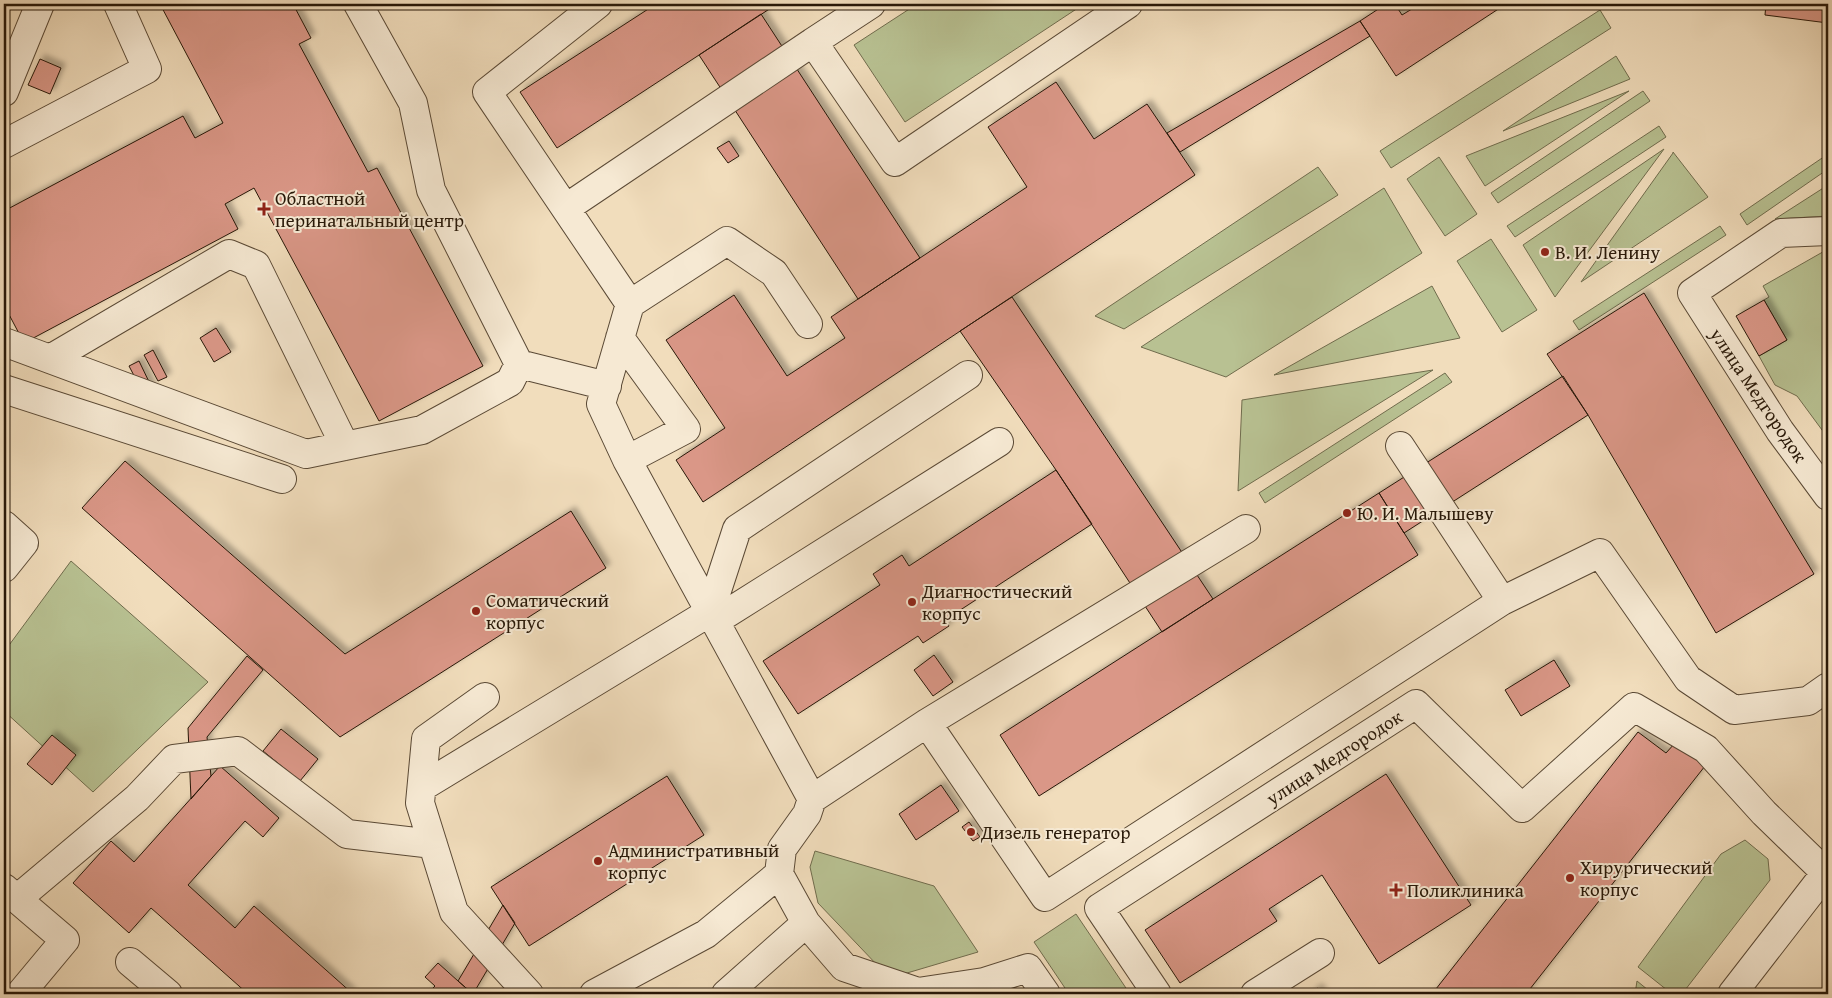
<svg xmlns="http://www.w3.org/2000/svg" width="1832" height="998" viewBox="0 0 1832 998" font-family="'Gentium Book Plus',serif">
  <defs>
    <filter id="shadow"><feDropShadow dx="4.5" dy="-4.5" stdDeviation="2.5" flood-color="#0004"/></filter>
  </defs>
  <rect width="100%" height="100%" fill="#f1ddbc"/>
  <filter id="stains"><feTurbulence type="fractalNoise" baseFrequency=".004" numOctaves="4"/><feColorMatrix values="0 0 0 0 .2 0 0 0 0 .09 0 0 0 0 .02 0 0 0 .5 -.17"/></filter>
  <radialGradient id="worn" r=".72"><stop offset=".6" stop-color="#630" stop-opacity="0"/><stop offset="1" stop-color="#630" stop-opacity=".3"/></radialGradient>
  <path fill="#b8c192" stroke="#706c4d" d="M917,4H1084L905,122L854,45Z
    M1600,10L1611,28L1391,168L1380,151Z
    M1616,56L1630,79L1503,131Z
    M1629,91L1485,186L1466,156Z
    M1643,91L1650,101L1498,203L1491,193Z
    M1659,126L1666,137L1515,237L1507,226Z
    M1664,149L1555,297L1523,245Z
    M1673,152L1708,197L1581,282L1673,153Z
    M1828,154V169L1747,225L1740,214Z
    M1439,157L1477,214L1445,236L1407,179Z
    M1318,167L1338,195L1124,329L1095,316Z
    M1828,185V216L1775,219Z
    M1384,188L1422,253L1226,377L1141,347Z
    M1720,226L1726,235L1579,330L1573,321Z
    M1491,239L1537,310L1502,332L1457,261Z
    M1828,249V432L1825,434L1797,396L1775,385L1759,356L1787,340L1764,300L1769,297L1763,286Z
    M1432,286L1460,338L1274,375Z
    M1433,370L1238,491L1242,400Z
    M1445,373L1452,382L1265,503L1259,493Z
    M71,561L208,682L93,792L4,711V652Z
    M1745,840L1768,859L1770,880L1682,994H1672L1638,967L1721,854Z
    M815,851L934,886L978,952L907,973L879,967L818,903L810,867Z
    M1076,914L1130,994H1069L1034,942Z
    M1637,981L1653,994H1635Z
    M1010,982L1019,994H944Z"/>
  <path fill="#da9787" stroke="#281808" filter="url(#shadow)" d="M160,4H293L311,38L299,44L368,172L377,168L483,366L379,421L254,188L225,204L238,229L24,343L4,305V211L183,116L195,138L223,123Z
    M656,4H777L557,148L520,92Z
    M1386,4H1395L1402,15L1420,4H1506L1396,76L1360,21Z
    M1766,4H1828V23L1765,15Z
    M761,14L920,258L858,299L699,55Z
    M1360,21L1370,36L1180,152L1167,133Z
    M40,59L61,68L50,94L28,85Z
    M1056,82L1094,139L1147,104L1195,175L703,502L676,460L725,428L666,340L734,295L787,376L845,338L831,317L1027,187L988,127Z
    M729,141L739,156L728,163L717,148Z
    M1644,293L1814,574L1716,633L1588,415L1547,354Z
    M1012,297L1213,599L1162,632L1056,470L960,331Z
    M1764,300L1787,340L1759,356L1736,316Z
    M216,328L231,352L214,362L200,338Z
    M153,350L167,377L158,381L144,355Z
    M139,361L152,388L143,393L129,366Z
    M1563,376L1588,415L1404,533L1379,493Z
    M125,461L345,654L571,511L606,568L340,737L82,508Z
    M1056,470L1092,524L945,620L949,626L923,643L918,636L798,714L763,661L880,585L873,574L902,555L909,566Z
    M1379,493L1418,555L1039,796L1000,735Z
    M934,655L953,682L933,696L914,670Z
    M247,656L263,670L207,737L211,776L191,799L188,728Z
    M1554,660L1570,686L1521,716L1505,690Z
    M281,729L318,759L300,781L263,751Z
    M1638,732L1666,753L1675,743L1705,766L1526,994H1432Z
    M52,735L76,755L52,785L27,764Z
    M220,766L279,818L263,837L245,821L188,885L235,928L254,906L353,994H248L151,908L129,933L73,883L111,841L134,862Z
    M1386,774L1471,905L1379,964L1322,875L1269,909L1277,921L1180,983L1145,930Z
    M667,776L704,835L529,946L491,887Z
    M941,785L959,811L916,840L899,814Z
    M969,822L980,837L973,841L962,827Z
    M503,905L515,923L473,994L458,981Z
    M438,963L458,981L473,994H427L435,986L425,977Z
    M1318,988L1323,994H1309Z"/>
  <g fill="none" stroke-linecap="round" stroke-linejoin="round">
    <g stroke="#5a4935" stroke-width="30">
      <path id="minor" d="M358,4L413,103L431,190L519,364L607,386
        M598,4L487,92L630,304L601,404L627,460L812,799L927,723L1246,529
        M871,4L813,42L895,162L1128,4
        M4,92L40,4
        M4,144L147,69L118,4
        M566,208L813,42
        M1828,231L1781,233L1692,293L1780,431L1828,496
        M630,304L727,241L774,273L808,324
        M620,338L686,429L627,460
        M4,342L306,454L422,430L510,382L519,364
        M50,359L229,254L256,265L345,446
        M4,389L282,479
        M1400,446L1502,601
        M4,525L24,543L4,568
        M715,621L999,442
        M485,697L426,739L420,803L454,912L529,994
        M927,723L1045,897L1502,601L1600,553L1688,679L1734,710L1808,701L1828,687
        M422,787L710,612L737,529L968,375
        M779,874L782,849L807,814L812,799
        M4,888L65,940L20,994
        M17,899L137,798L174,759L238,751L347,834L433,844
        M130,962L168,994
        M594,994L706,934L779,874L806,923L844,967L918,992L984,982L1028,968L1046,994
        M726,994L806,923
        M1157,994L1099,908L1416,704L1522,808L1634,707L1706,749L1764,813L1828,875
        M1255,994L1320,953
        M1732,994L1828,870"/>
    </g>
    <use href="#minor" stroke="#f6e9d3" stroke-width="28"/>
  </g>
  <g fill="#8f2418" stroke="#f6e9d3" stroke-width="2">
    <path d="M261.5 201.5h5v5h5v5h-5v5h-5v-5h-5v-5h5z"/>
    <circle cx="1545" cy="252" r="5"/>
    <circle cx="1347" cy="513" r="5"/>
    <circle cx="912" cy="602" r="5"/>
    <circle cx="476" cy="611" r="5"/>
    <circle cx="971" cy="832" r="5"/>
    <circle cx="598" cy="861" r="5"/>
    <circle cx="1570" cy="878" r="5"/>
    <path d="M1393.5 882.5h5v5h5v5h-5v5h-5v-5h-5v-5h5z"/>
  </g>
  <g text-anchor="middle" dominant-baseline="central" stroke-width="4" stroke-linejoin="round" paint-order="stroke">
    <g font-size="19" fill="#281808" stroke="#f6e9d3" text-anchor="start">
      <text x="275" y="198">Областной<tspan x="275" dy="22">перинатальный центр</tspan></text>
      <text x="1555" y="252">В. И. Ленину</text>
      <text x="1357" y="513">Ю. И. Малышеву</text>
      <text x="922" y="591">Диагностический<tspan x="922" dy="22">корпус</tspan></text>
      <text x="486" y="600">Соматический<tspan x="486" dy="22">корпус</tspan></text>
      <text x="981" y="832">Дизель генератор</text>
      <text x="608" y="850">Административный<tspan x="608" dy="22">корпус</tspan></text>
      <text x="1580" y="867">Хирургический<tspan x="1580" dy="22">корпус</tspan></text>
      <text x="1407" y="890">Поликлиника</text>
    </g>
    <g font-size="19" fill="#281808" stroke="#f6e9d3">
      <text transform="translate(1759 395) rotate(56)">улица Медгородок</text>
      <text transform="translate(1334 757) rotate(-33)">улица Медгородок</text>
    </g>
  </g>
  <rect width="1832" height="998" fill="none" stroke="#f1ddbc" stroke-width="20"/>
  <rect x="5" y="5" width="1822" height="988" fill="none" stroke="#281808" stroke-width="2.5"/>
  <rect x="10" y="10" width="1812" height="978" fill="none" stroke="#281808"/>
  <rect width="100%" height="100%" filter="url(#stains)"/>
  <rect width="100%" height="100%" fill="url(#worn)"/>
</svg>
